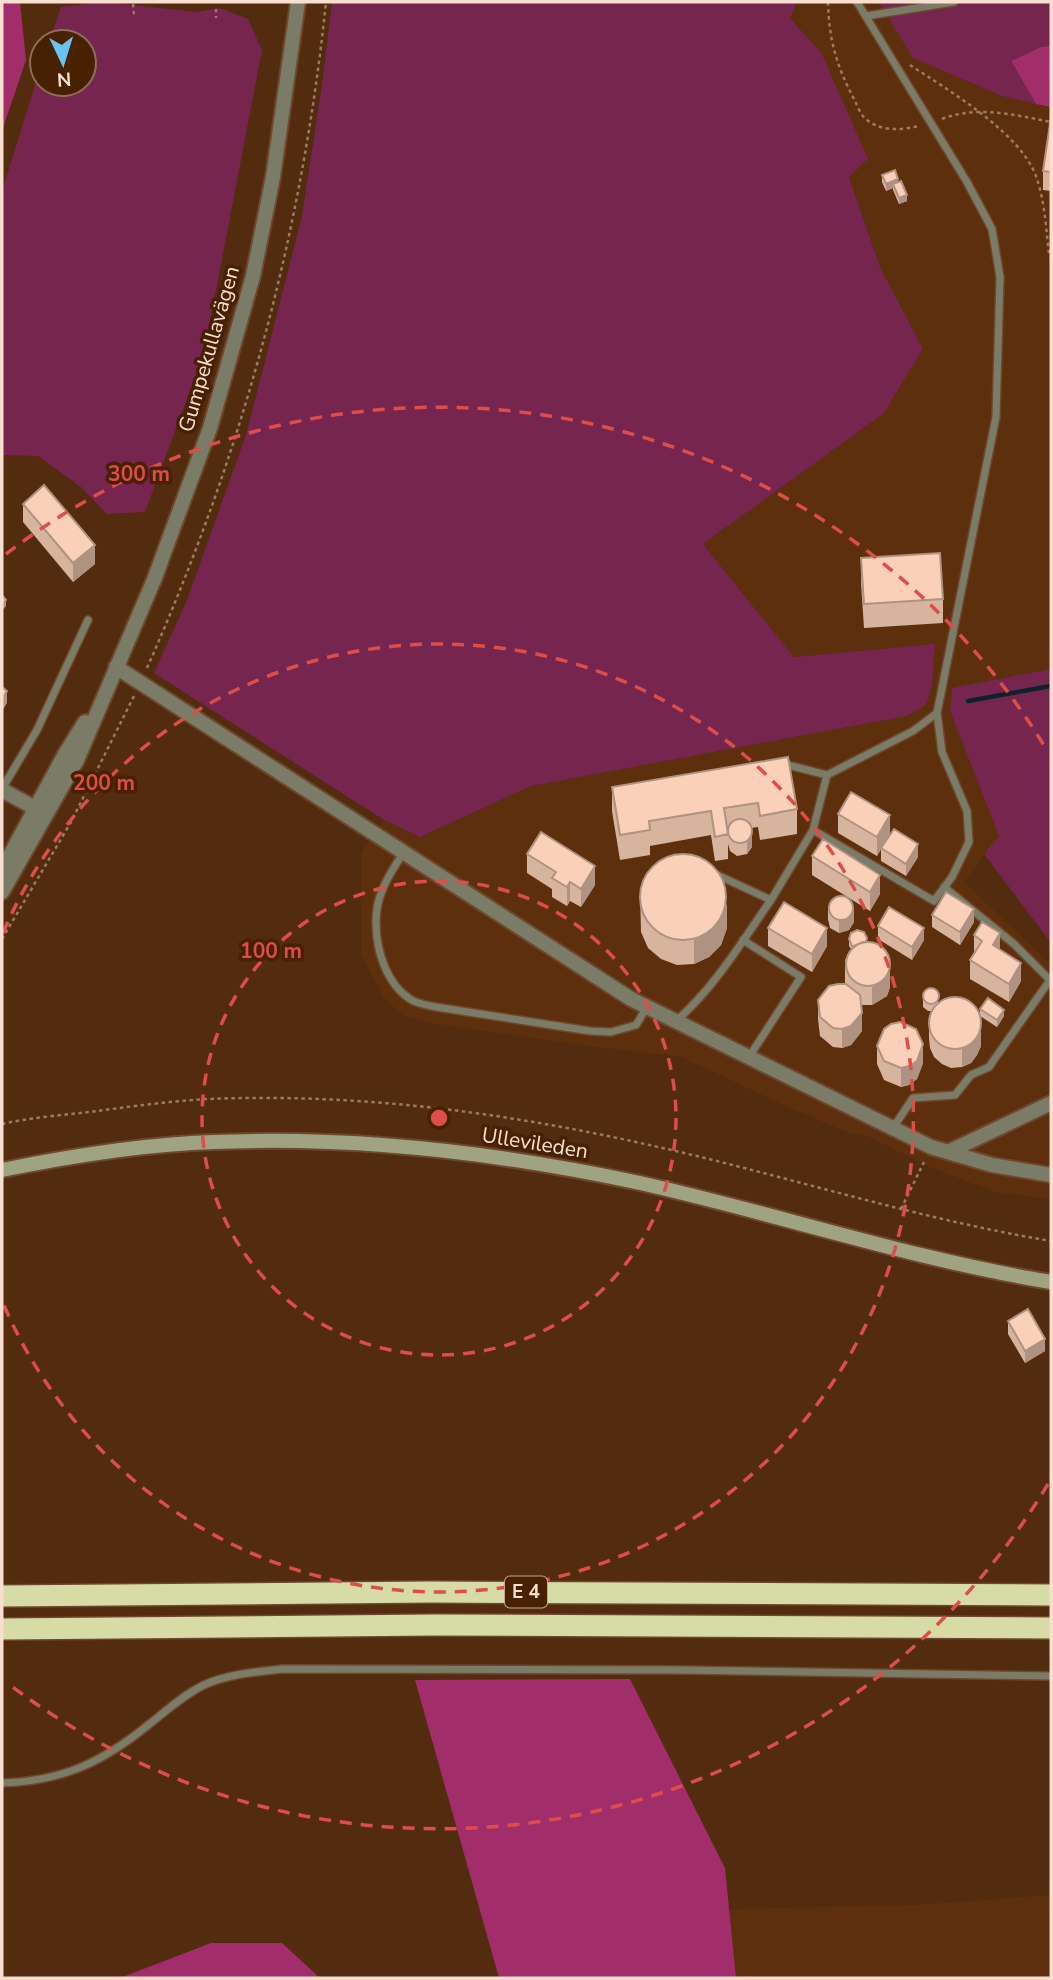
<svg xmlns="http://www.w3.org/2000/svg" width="1053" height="1980" viewBox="0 0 1053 1980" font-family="'Nunito Sans',sans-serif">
  <rect width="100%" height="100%" fill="#532b0f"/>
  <path fill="#5e2f0d" d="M797,2H879L914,58L1002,96L1051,107V669L953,688L950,711L999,836L964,882L1051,964V1199L995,1192L930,1167L865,1135L849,1133L797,1111L681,1057L590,1046L430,1023L409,1017L397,1010L383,996L361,955V853L384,820L420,837L531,786L907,716L926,705L935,644L794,657L703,544L883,414L923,349L880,267L849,177L867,159L821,52L790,17Z
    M1051,1895V1978H736L728,1909L914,1905Z"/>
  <path fill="#76254e" d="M106,2L196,12L220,8L248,19L262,50L204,353L145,512L107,514L82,488L38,456L2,455V191L42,63V84H84V42H49L61,7Z
    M332,2H797L790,18L821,52L868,159L849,177L880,267L923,349L883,414L703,544L794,657L935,644L932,684L926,705L907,716L531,786L420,837L384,820L154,673L187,600L246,435L302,216L322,84Z
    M879,2H1051V46L1041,47L1011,61L1036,104L1002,96L913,58Z
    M1051,669V943L984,854L999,836L950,711L952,688Z"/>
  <path fill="#a22d6b" d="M2,2H20L26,60L2,131Z
    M1051,46V107L1036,104L1011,61L1041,47Z
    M630,1679L725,1868L736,1978H499L415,1680Z
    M211,1943H282L320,1978H120Z"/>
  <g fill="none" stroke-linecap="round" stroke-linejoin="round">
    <path stroke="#0d222c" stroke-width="4.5" d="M968,701L1051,686"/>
    <g stroke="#6e482e" stroke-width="10">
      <path id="service" d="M866,16L954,2
        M780,763L827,775
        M2,789L37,730L88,620
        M813,830L934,901L952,877L969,842L967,811L942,752L937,713
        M403,853C396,865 387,877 382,891C368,923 379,979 410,999C417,1004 428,1005 436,1007L590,1031L611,1032L636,1025L647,1007
        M713,873L771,900L813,830L827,775L913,731L937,713L996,417L1000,277L992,229L967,182L857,2
        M743,940L801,977L749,1057
        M675,1022C715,987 741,943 771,900
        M893,1128L913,1098L955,1095L971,1075L989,1067L1050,980L1014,944L944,887
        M2,1783C62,1781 101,1763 147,1726C165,1712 183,1695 204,1685C228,1674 256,1672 282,1669L681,1670L1051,1676"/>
    </g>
    <g stroke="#6e482e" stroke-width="18">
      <path id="minor" d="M116,667L631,999L931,1147L992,1165L1051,1175
        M2,790L46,814
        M948,1152L1051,1103"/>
    </g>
    <g stroke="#6e482e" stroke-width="18">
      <path id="tertiary" d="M2,870L65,754L85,722
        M2,892L77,760L154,580L210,428L253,276L273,177L298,2"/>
    </g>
    <g stroke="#6e482e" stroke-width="18">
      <path id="secondary" d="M2,1170C71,1156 143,1144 214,1142C357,1136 500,1153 640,1183C778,1214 911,1259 1051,1282"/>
    </g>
    <g stroke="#6e482e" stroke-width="24">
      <path id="motorway" d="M2,1596L430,1592L1051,1595
        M2,1629L433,1625L1051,1628"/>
    </g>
    <path stroke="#9c7a64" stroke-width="2.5" stroke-dasharray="3.5 3.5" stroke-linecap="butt" d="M828,2C829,41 837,67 855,101C858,107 861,116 867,120C882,132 901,130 919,126
      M133,4L134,15
      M216,9V18
      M910,65C948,90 1023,134 1037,179C1045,203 1046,229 1049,254L1051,258
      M942,119C978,105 1015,115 1051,122
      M147,668C242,454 302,235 326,2
      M2,939L71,822L134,696
      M2,1124C32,1117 66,1115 97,1111C134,1106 172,1101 209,1099C356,1093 502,1112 645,1144C781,1174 913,1218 1051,1241
      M901,1209L924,1162"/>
    <use href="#service" stroke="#7a7c67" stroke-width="7"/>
    <use href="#minor" stroke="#7a7c67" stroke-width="14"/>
    <use href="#tertiary" stroke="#7a7c67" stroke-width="14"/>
    <use href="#secondary" stroke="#a0a381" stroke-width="14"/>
    <use href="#motorway" stroke="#d7dca6" stroke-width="21"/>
  </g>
  <path fill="#d7b49e" d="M1051,117V191L1043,190V171Z
    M882,175L898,182L907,201L899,204L893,190V188L886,191L882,182Z
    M23,504L95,564L73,582L23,522Z
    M861,558L943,599V623L864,628L861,583Z
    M788,757L797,809V834L760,840L758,827L751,828L752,847L747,854L737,856L730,851L728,844V859L715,861L711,835L650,846V855L620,860L612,811V787Z
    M838,814L890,834L877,856L838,833Z
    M881,848L918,857L906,876L881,861Z
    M527,854L595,885L581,907L570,901L567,906L552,897V889L527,873Z
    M812,856L880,894L870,911L812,875Z
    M640,891L727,928L721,945L709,957L694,964L677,965L661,959L648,948L641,932Z
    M828,906L854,922L849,930L839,933L830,928L828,919Z
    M932,915L974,922L960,945L932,927Z
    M878,926L924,940L912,960L878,939Z
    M768,928L827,946L812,972L768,946Z
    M974,935L1000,950L1021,981L1009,1002L970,979V960L974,954Z
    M849,939L867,942L890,987L887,996L872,1005H861L862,1031L851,1045L842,1048L833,1047L820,1036L818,1019V1000L845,984V960L851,949L849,946Z
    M923,994L939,1002L981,1046L977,1055L971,1063L962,1067L951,1068L942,1064L934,1057L930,1048L929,1038V1020L932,1011H928L923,1007Z
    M980,1009L1004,1016L997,1027L980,1016Z
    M877,1046L923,1063L917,1079L909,1085L901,1087L884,1080L877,1064Z
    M1008,1321L1045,1351L1025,1363L1008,1334Z"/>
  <path fill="#af9281" d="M898,179V185L893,184V188L886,191V184Z
    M907,195V201L899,204V198Z
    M95,545V564L73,582V563Z
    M6,600V606L2,611V604Z
    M7,691V703L2,711V699Z
    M890,815V834L877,856V837Z
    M752,834V847L747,854V842Z
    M918,844V857L906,876V864Z
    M595,866V885L581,907V889Z
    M880,875V894L870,911V892Z
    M570,882V901L567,906V887Z
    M727,904V928L721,945L709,957L694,964V940Z
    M854,909V922L849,930L839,933V921Z
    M974,909V922L960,945V932Z
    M827,928V946L812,972V954Z
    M924,928V940L912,960V947Z
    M1000,933V952L993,945Z
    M1021,963V981L1009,1002V984Z
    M890,969V987L887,996L872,1005V987Z
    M1004,1010V1016L997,1027V1020Z
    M862,1013V1031L851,1045L842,1048V1029Z
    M981,1027V1046L977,1055L971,1063L962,1067V1048Z
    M923,1044V1063L917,1079L909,1085L901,1087V1068Z
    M1045,1339V1351L1025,1363V1351Z"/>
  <path fill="#fad1b8" stroke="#af9281" stroke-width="2" d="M1051,117V172L1043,171Z
    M895,170L898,179L886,184L882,175Z
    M901,181L907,195L899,198L893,184Z
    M44,485L95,545L73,563L23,504Z
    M940,553L943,599L864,604L861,558Z
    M2,595L6,600L2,604Z
    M2,687L7,691L2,699Z
    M788,757L797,809L760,816L758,803L724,808L728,834L715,837L711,811L649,821L650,830L620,835L612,787Z
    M851,792L890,815L877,837L838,814Z
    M728 831a12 12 0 1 1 24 0a12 12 0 1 1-24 0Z
    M894,829L918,844L906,864L881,848Z
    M541,832L595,866L581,889L570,882L567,887L552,878L556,872L527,854Z
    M823,839L880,875L870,892L812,856Z
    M640 897a43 43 0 1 1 86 0a43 43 0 1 1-86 0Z
    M946,892L974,909L960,932L932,915Z
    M829 908a12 12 0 1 1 24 0a12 12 0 1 1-24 0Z
    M784,902L827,928L812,954L768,928Z
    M889,907L924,928L912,947L878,926Z
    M982,922L1000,933L993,945L1021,963L1009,984L970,960L982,941L974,935Z
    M857,930L864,932L867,938L866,942H863L854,946H852L849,939L851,933Z
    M846 964a22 22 0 1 1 44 0a22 22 0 1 1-44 0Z
    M838,984H846L860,995L862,1013L851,1026L842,1029L833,1028L820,1017L818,1000L829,986Z
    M923 996a8 8 0 1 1 16 0a8 8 0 1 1-16 0Z
    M929 1023a26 26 0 1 1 52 0a26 26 0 1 1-52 0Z
    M988,998L1004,1010L997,1020L980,1009Z
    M900,1022L916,1029L923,1044L917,1061L909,1066L901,1068L884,1061L877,1046L884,1029L891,1024Z
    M1028,1309L1045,1339L1025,1351L1008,1321Z"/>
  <g fill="none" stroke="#dd4d4a" stroke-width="3.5" stroke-dasharray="12 9">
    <circle cx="439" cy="1118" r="237"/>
    <path d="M3 933A474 474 0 1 1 3 1303"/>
    <path d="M1048 1484A711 711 0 0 1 6 1682M6 554A711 711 0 0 1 1048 752"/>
  </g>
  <g text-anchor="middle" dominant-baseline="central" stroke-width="7" stroke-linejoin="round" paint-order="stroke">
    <rect fill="#482103" stroke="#c4a692" stroke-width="2" x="505" y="1576.5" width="42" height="31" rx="5"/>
    <g font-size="19" font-weight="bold" fill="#f9dfd0">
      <text x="526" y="1592">E 4</text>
    </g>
    <g font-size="21" fill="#f9dfd0" stroke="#482103">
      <text transform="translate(209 349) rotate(-74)">Gumpekullavägen</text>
      <text transform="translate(535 1143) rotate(9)">Ullevileden</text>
    </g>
  </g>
  <circle cx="439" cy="1118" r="10" fill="#dd4d4a" stroke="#482103" stroke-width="3.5"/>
  <g font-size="21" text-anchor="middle" font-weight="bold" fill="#dd4d4a" stroke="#482103" stroke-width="7" stroke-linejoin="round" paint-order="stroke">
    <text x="139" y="481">300 m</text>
    <text x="104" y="790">200 m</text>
    <text x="271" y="958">100 m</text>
  </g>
  <rect width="1053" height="1980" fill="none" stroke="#f9dfd0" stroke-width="7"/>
  <g transform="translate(63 63) rotate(176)"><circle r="33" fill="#482103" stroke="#8f6d55" stroke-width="2"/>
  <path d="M0-5L12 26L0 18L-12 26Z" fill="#69c3f1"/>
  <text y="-10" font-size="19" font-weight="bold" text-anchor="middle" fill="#f9dfd0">N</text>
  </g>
</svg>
